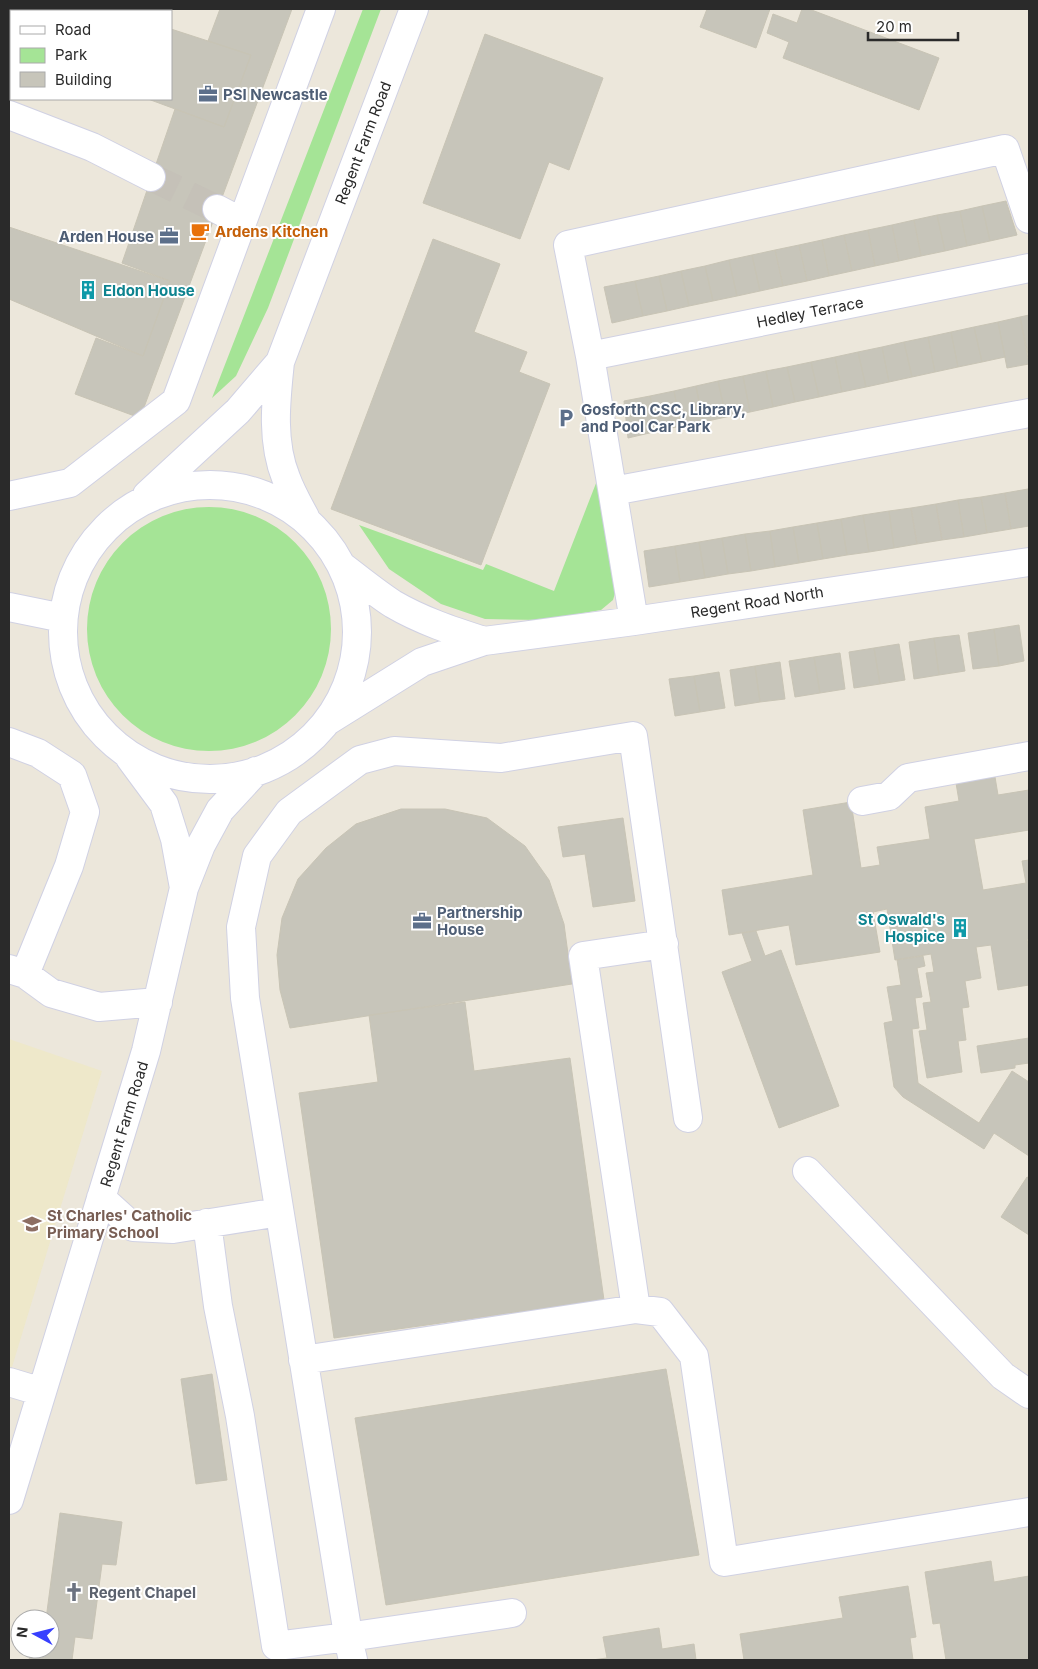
<svg xmlns="http://www.w3.org/2000/svg" width="1038" height="1669" viewBox="0 0 1038 1669" font-family="Inter,sans-serif">
  <rect width="100%" height="100%" fill="#ece7db"/>
  <path fill="#eee8ca" d="M9,1039L102,1071L9,1377Z"/>
  <path fill="#a5e496" d="M363,9H381L268,308L236,376L212,398Z
    M600,473L618,583L613,600L601,610L542,620L485,619L441,604L389,569L359,525L483,570L486,564L554,591Z
    M87 629a122 122 0 1 1 244 0a122 122 0 1 1-244 0Z"/>
  <path fill="#c7c5ba" stroke="#c8c4b5" d="M9,9H107L115,11H11V48L9,47Z
    M220,9H292L140,418L75,394L96,338L143,356L170,281L122,263L175,109L224,127L251,55L208,41Z
    M707,9H770L756,48L700,27Z
    M802,9H809L939,58L919,110L783,58L789,42L767,33L773,14L797,23Z
    M171,29L251,55L224,127L148,99H171Z
    M485,34L603,78L569,170L549,162L520,239L423,203Z
    M1006,201L1017,235L990,241L982,206Z
    M982,206L990,241L967,246L960,211Z
    M960,211L967,246L945,251L937,215Z
    M937,215L945,251L921,256L914,220Z
    M914,220L921,256L899,261L892,225Z
    M892,225L899,261L875,266L868,230Z
    M9,227L170,281L143,356L9,299Z
    M868,230L875,266L852,271L844,235Z
    M844,235L852,271L829,276L822,240Z
    M433,239L500,264L474,332L527,352L519,372L550,384L481,565L331,509Z
    M822,240L829,276L807,281L799,245Z
    M799,245L807,281L783,286L775,250Z
    M775,250L783,286L760,291L752,255Z
    M752,255L760,291L737,296L729,260Z
    M729,260L737,296L713,301L705,266Z
    M705,266L713,301L689,306L681,271Z
    M681,271L689,306L667,311L659,276Z
    M659,276L667,311L643,316L635,281Z
    M635,281L643,316L612,323L604,287Z
    M1029,315V359L1020,317Z
    M1020,317L1029,364L1007,368L998,322Z
    M998,322L1005,357L982,362L974,327Z
    M974,327L982,362L958,367L951,332Z
    M951,332L958,367L935,372L928,337Z
    M928,337L935,372L912,377L904,342Z
    M904,342L912,377L889,382L882,347Z
    M882,347L889,382L866,387L858,352Z
    M858,352L866,387L842,392L835,357Z
    M835,357L842,392L819,397L811,362Z
    M811,362L819,397L795,402L787,367Z
    M787,367L795,402L773,407L766,371Z
    M766,371L773,407L750,412L743,376Z
    M743,376L750,412L726,417L718,381Z
    M718,381L726,417L703,422L696,386Z
    M696,386L703,422L681,426L674,391Z
    M674,391L681,426L658,431L650,396Z
    M650,396L658,431L628,438L624,401Z
    M1028,489L1029,526L1011,529L1005,493Z
    M1005,493L1011,529L987,533L981,497Z
    M981,497L987,533L964,537L958,500Z
    M958,500L964,537L942,540L936,504Z
    M936,504L942,540L917,544L911,508Z
    M911,508L917,544L894,548L889,511Z
    M889,511L894,548L869,552L863,515Z
    M863,515L869,552L847,555L841,519Z
    M841,519L847,555L823,559L817,523Z
    M817,523L823,559L799,563L793,527Z
    M793,527L799,563L775,567L770,531Z
    M770,531L775,567L751,571L745,534Z
    M745,534L751,571L728,574L722,538Z
    M722,538L728,574L705,578L699,542Z
    M699,542L705,578L680,582L675,546Z
    M675,546L680,582L649,587L644,551Z
    M1019,625L1024,661L999,666L994,629Z
    M994,629L999,666L973,669L968,633Z
    M959,635L965,671L939,675L934,638Z
    M934,638L939,675L914,679L909,642Z
    M899,644L905,680L880,684L874,648Z
    M874,648L880,684L854,688L849,652Z
    M840,653L845,689L820,693L814,657Z
    M814,657L820,693L795,697L789,661Z
    M780,662L785,699L760,702L755,666Z
    M755,666L760,702L735,706L730,670Z
    M719,672L725,708L700,712L694,676Z
    M694,676L700,712L675,716L669,679Z
    M995,777L998,795L1029,790V830L974,839L983,890L1026,883L1022,861L1029,860V939H1027L1029,951V985L998,990L991,945L976,947L981,978L965,981L969,1007L962,1008L966,1040L958,1041L962,1072L927,1078L919,1031L927,1030L923,1003L931,1002L926,973L934,972L931,954L895,960L887,909L873,912L880,952L796,965L789,925L729,935L722,890L813,875L803,810L851,802L861,868L880,865L877,847L930,839L925,807L959,801L956,783Z
    M401,809H445L487,818L525,846L549,880L564,924L572,984L290,1028L280,990L277,955L282,918L298,879L326,848L356,824Z
    M623,818L635,901L593,907L585,854L563,857L558,827Z
    M756,931L765,956L781,950L839,1106L779,1128L722,972L752,961L742,933Z
    M923,956L925,966L917,968L922,997L915,998L919,1028L912,1029L918,1083L979,1123L1012,1071L1029,1082V1156L994,1133L984,1149L903,1097L894,1087L884,1023L893,1021L887,987L901,985L897,960Z
    M465,1002L474,1071L570,1058L604,1300L334,1338L299,1093L378,1082L369,1015Z
    M1029,1038V1063L1015,1065V1068L981,1073L977,1046Z
    M1027,1177L1029,1178V1235L1001,1217Z
    M666,1369L699,1555L386,1605L355,1418Z
    M212,1374L227,1480L196,1484L181,1379Z
    M60,1513L122,1522L116,1565L102,1564L92,1639L75,1637L72,1660H29L31,1649H50V1619H46Z
    M991,1561L994,1582L1029,1576V1660H946L940,1623L933,1624L925,1572Z
    M908,1586L916,1637L910,1638L913,1660H744L740,1634L843,1618L839,1597Z
    M659,1628L662,1649L694,1644L696,1660H592L607,1658L603,1637Z"/>
  <g fill="none" stroke-linecap="round" stroke-linejoin="round">
    <path stroke="#c5c1b8" stroke-width="28" stroke-dasharray="28 14" stroke-linecap="butt" d="M151,177L217,209"/>
    <g stroke="#d0d1e3" stroke-width="30">
      <path id="minor" d="M9,115L92,147L151,177
        M217,209L242,222
        M590,356L1029,268
        M63 632a147 147 0 1 1 294 0a147 147 0 1 1-294 0Z
        M613,491L1029,413
        M147,495L238,411L280,362
        M9,496L70,483L176,401L321,9
        M305,517C298,504 291,492 286,478C271,441 276,400 280,362L414,9
        M343,567C359,579 376,593 393,604C422,621 453,631 484,641
        M9,607L63,618
        M634,621L590,356L568,245L1005,149L1029,219
        M329,720L422,662L484,641L634,621L1029,562
        M9,742L38,753L72,775L85,812L69,866L25,974
        M130,758L164,804L175,839L184,888
        M862,801L889,796L908,778L1029,756
        M9,969L25,974L51,993L99,1007L158,1002
        M807,1171L1003,1376L1029,1394
        M101,1198L133,1227L173,1229L279,1212
        M207,1223L218,1306L240,1416L276,1646L348,1637L512,1613
        M636,1309L583,956L664,944
        M303,1360L636,1309L660,1312L694,1356L724,1562L1029,1512
        M9,1382L42,1392
        M9,1500L146,1051L184,888L201,845L220,810L256,771
        M353,1660L350,1647L245,998L241,927L257,856L289,812L360,760L394,751L501,758L633,736L688,1118"/>
    </g>
    <use href="#minor" stroke="#fff" stroke-width="28"/>
  </g>
  <defs>
    <g id="office-bare" transform="scale(1.5)"><path d="M-6-3h4V-5.5h4V-3h4V5H-6ZM-1-4.5V-3h2v-1.5ZM-6 0V1H6V0Z" fill="#5c6f8a" stroke="#fff" stroke-width="2.5" paint-order="stroke"/></g>
    <g id="cafe-bare" transform="scale(1.5)"><path d="M-5.5-4.5H6V0H3Q3 3.5 0 3.5H-2.5Q-5.5 3.5-5.5 0ZM3-3.2v2h1.7v-2ZM-6 4.5H4V6H-6Z" fill="#e8710a" stroke="#fff" stroke-width="2.5" paint-order="stroke"/></g>
    <g id="building-bare" transform="scale(1.5)"><path d="M-4-6H4V6H1V3H-1V6H-4ZM-2.5-4.3h1.7v1.8h-1.7ZM.8-4.3h1.7v1.8H.8ZM-2.5-1h1.7V.8h-1.7ZM.8-1h1.7V.8H.8Z" fill="#0f9aa8" stroke="#fff" stroke-width="2.5" paint-order="stroke"/></g>
    <g id="parking-bare" transform="scale(1.5)"><path d="M-3.5-5.5H1a3.5 3.5 0 0 1 0 7H-1V5.5H-3.5ZM-1-3.4V-.6H.8a1.4 1.4 0 0 0 0-2.8Z" fill="#5c6f8a" stroke="#fff" stroke-width="2.5" paint-order="stroke"/></g>
    <g id="school-bare" transform="scale(1.5)"><path d="M0-5L7-2L0 1L-7-2ZM-4 1L0 2.5L4 1V4Q0 6-4 4Z" fill="#8d6e63" stroke="#fff" stroke-width="2.5" paint-order="stroke"/></g>
    <g id="church-bare" transform="scale(1.5)"><path d="M-1.2-6h2.4v3.5h3.3v2.4h-3.3V6h-2.4V-.1h-3.3v-2.4h3.3Z" fill="#6b7280" stroke="#fff" stroke-width="2.5" paint-order="stroke"/></g>
  </defs>
  <g fill-rule="evenodd">
    <use href="#office-bare" x="208" y="94"/>
    <use href="#cafe-bare" x="200" y="231"/>
    <use href="#office-bare" x="169" y="236"/>
    <use href="#building-bare" x="88" y="290"/>
    <use href="#parking-bare" x="566" y="418"/>
    <use href="#office-bare" x="422" y="921"/>
    <use href="#building-bare" x="960" y="928"/>
    <use href="#school-bare" x="32" y="1224"/>
    <use href="#church-bare" x="74" y="1592"/>
  </g>
  <g text-anchor="middle" dominant-baseline="central" stroke-width="4" stroke-linejoin="round" paint-order="stroke">
    <g font-size="15" font-weight="bold" fill="#4e5e75" stroke="#fff" text-anchor="start">
      <text x="223" y="94">PSI Newcastle</text>
      <text x="154" y="236" text-anchor="end">Arden House</text>
      <text x="581" y="409">Gosforth CSC, Library,<tspan x="581" dy="17">and Pool Car Park</tspan></text>
      <text x="437" y="912">Partnership<tspan x="437" dy="17">House</tspan></text>
    </g>
    <g font-size="15" fill="#2a2a2a" stroke="#fff">
      <text transform="translate(363 143) rotate(-69)">Regent Farm Road</text>
      <text transform="translate(810 312) rotate(-11)">Hedley Terrace</text>
      <text transform="translate(757 602) rotate(-9)">Regent Road North</text>
      <text transform="translate(124 1124) rotate(-73)">Regent Farm Road</text>
    </g>
    <g font-size="15" font-weight="bold" fill="#c56008" stroke="#fff" text-anchor="start">
      <text x="215" y="231">Ardens Kitchen</text>
    </g>
    <g font-size="15" font-weight="bold" fill="#0d838f" stroke="#fff" text-anchor="start">
      <text x="103" y="290">Eldon House</text>
      <text x="945" y="919" text-anchor="end">St Oswald's<tspan x="945" dy="17">Hospice</tspan></text>
    </g>
    <g font-size="15" font-weight="bold" fill="#785e54" stroke="#fff" text-anchor="start">
      <text x="47" y="1215">St Charles' Catholic<tspan x="47" dy="17">Primary School</tspan></text>
    </g>
    <g font-size="15" font-weight="bold" fill="#5b616d" stroke="#fff" text-anchor="start">
      <text x="89" y="1592">Regent Chapel</text>
    </g>
  </g>
  <rect width="1038" height="1669" fill="none" stroke="#2a2a2a" stroke-width="20"/>
  <rect x="10" y="10" width="162" height="90" fill="#ffffff" stroke="#aaaaaa"/>
  <rect x="20" y="26" width="25" height="8" fill="#ffffff" stroke="#aaaaaa"/>
  <text x="55" y="35" font-size="15" fill="#2a2a2a">Road</text>
  <rect x="20" y="48" width="25" height="15" fill="#a5e496" stroke="#aaaaaa"/>
  <text x="55" y="60" font-size="15" fill="#2a2a2a">Park</text>
  <rect x="20" y="72" width="25" height="15" fill="#c7c5ba" stroke="#aaaaaa"/>
  <text x="55" y="85" font-size="15" fill="#2a2a2a">Building</text>
  <g transform="translate(35 1634) rotate(277)"><circle r="24" fill="#ffffff" stroke="#aaaaaa"/>
  <path d="M0-4L9 19L0 12L-9 19Z" fill="#373ffe"/>
  <text y="-8" font-size="14" font-weight="bold" text-anchor="middle" fill="#2a2a2a">N</text>
  </g>
  <path d="M868 32v8h90v-8" fill="none" stroke="#2a2a2a" stroke-width="2.5"/>
  <text x="876" y="32" font-size="15" fill="#2a2a2a" stroke="#ffffff" stroke-width="4" paint-order="stroke">20 m</text>
</svg>
